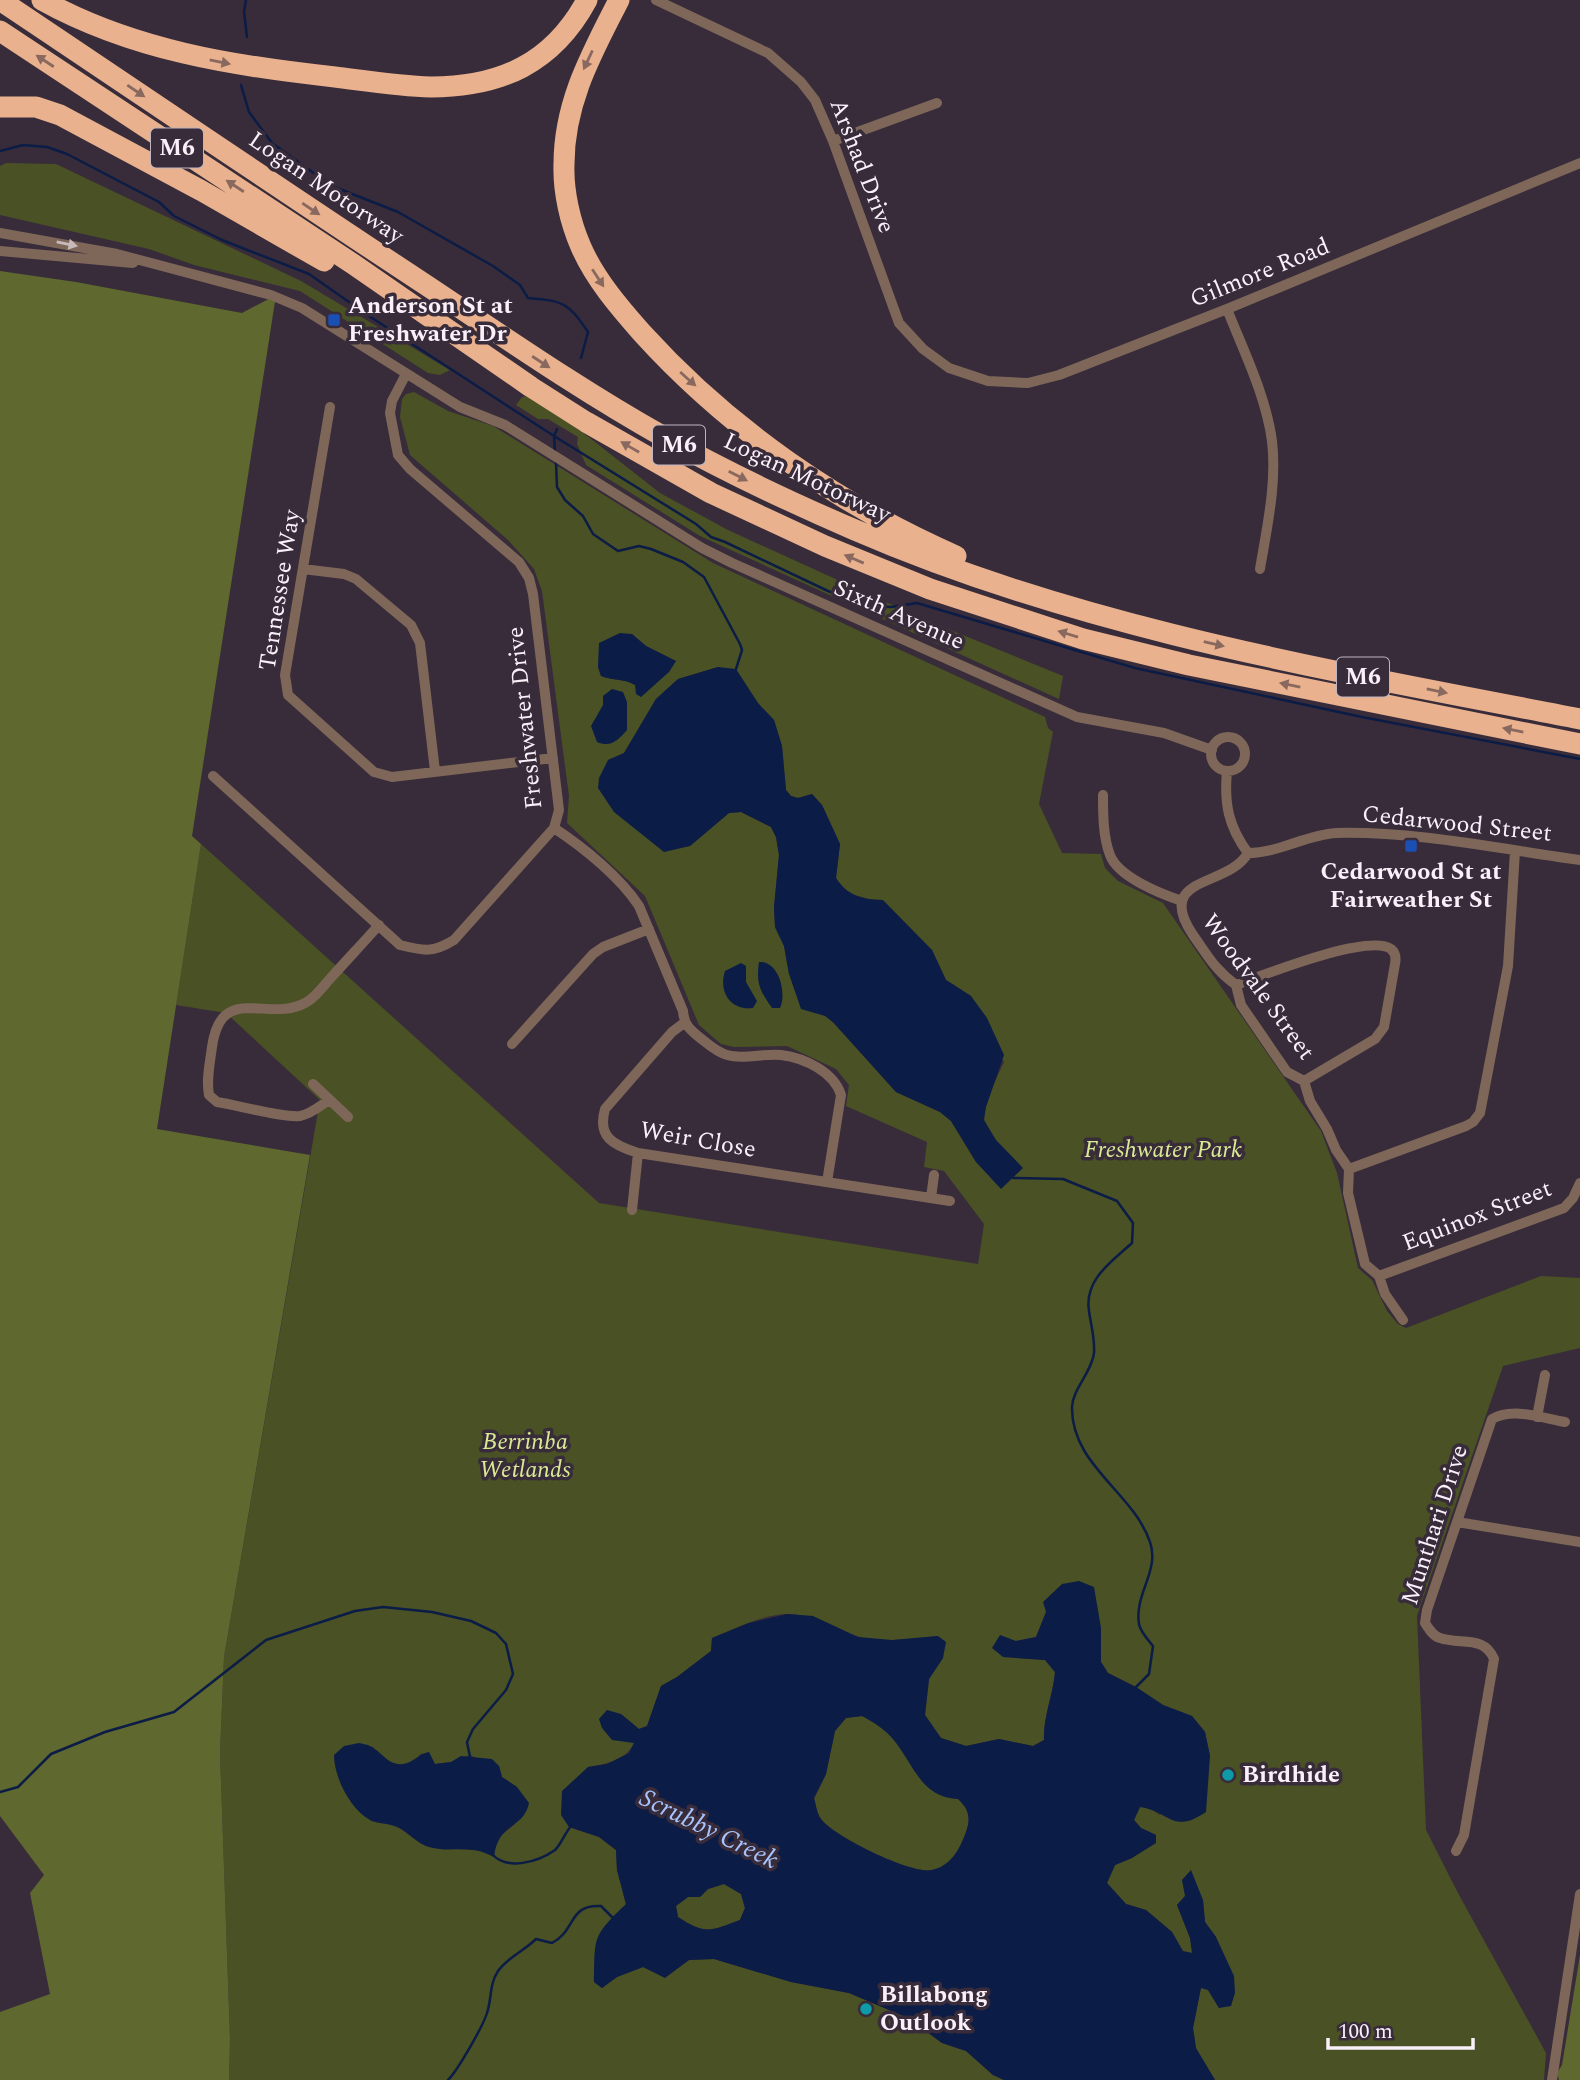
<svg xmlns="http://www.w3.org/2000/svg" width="1580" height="2080" viewBox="0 0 1580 2080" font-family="Spectral,serif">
  <rect width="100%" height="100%" fill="#382c3a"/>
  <path fill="#4a5125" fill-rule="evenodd" d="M6,163L56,164L301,281L450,370L440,375L428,373L300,291L194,265L149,249L0,215V166Z
    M414,392L448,411L493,426L713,563L1045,717L1048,728L1053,732L1039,804L1062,853L1101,854L1105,868L1118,881L1163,903L1321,1131L1337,1173L1358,1268L1372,1280L1387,1311L1398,1324L1406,1328L1541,1276L1580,1278V1348L1503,1366L1417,1616L1426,1830L1458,1893L1546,2053L1544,2080H1215L1196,2049L1193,2028L1201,1987L1208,1990L1219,2008L1216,1937L1205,1922L1203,1900L1185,1896L1177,1905L1190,1938L1193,1953L1183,1952L1172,1932L1146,1910L1126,1904L1107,1883L1115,1865L1132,1858L1156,1835L1141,1828L1134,1820L1140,1807L1151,1809L1160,1815L1210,1756L1205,1732L1192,1716L1163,1705L1136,1687L1108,1673L1101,1662V1628L1046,1612L1036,1637L1016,1641L1003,1657L1045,1660L1055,1672C1053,1696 1043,1717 1044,1740L1033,1746L999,1739L966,1746L941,1738L925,1715L929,1679L943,1658L938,1636C912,1638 882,1644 856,1636C833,1629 816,1615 790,1614C766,1613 734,1629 712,1638L711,1651L677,1677L661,1686L647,1726L639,1729L621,1714L634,1743C625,1761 606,1764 588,1767L569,1827L599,1837L616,1850L617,1870L626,1905L612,1917L594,1982L602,1988L617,1977L643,1967L665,1977L689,1960L714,1959L791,1982L849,1993L908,2018L942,2043L966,2051L993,2075L1004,2080H229L230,2039L220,1753L224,1657L320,1100L226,1013L176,1005L201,844L599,1203L978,1264L984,1224L944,1171L924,1167L927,1142L846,1106L849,1085L836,1069L787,1046L734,1047L721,1044L699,1025L645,896L567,823L569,796L542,591L534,569L508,540L410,455L400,417L402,399L406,394ZM632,634L646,646L676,661L635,685C623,678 614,681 601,676L598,667ZM718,667L774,720L782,746L786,790L791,796L798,798L812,794L822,805L840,844L836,878L845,892L868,899L932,950L946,980L971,996L1004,1062C998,1075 982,1107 984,1120C987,1136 1012,1156 1022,1168L976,1162L951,1121L940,1112L896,1092L789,974L784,946L775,927L774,907L779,855L776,837L771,827L741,812L729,813L690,846L608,760L624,753L656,699L678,679ZM372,1746C379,1755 394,1769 407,1764C412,1763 418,1757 422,1753L435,1764L451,1762L470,1755L481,1760H492L499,1766L502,1777L517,1787L515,1824L498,1838L495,1849C474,1853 437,1847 417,1840C410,1837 405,1831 398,1827C390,1823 379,1823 371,1821Z
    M527,396L581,431L660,493L728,530L921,618L1063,676L1059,699L700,536L586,465L577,444L578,437L548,419H538L516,405L522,397Z
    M863,1716C873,1722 885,1729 893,1739C912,1762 923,1797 958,1799C969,1809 971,1818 966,1832C960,1849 951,1866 932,1870C912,1875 833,1836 821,1819C817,1814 816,1805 814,1799L826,1774L835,1731L846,1718Z
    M724,1884L741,1894L745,1908L740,1920C710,1931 705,1935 678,1917L676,1906L688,1897H700L708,1889Z"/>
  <path fill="#5f682e" d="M0,271L76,282L242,313L276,295L192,836L201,844L157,1129L310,1155L224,1657L220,1753L230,2039L229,2080H0V2012L50,1994L30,1893L44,1875L0,1816Z
    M1580,1955V2080H1559L1557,2073L1562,2065Z"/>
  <path fill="#0b1c46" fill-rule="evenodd" d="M620,633L632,634L646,646L676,661L669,672L641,697L636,694L635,685C623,678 613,681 601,676L598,667L599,643Z
    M718,667L736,669L758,703L774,720L782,746L786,790L791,796L798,798L812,794L822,805L840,844L836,878C848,896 861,899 883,900L932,950L946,980L971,996L987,1018L1004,1055L986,1107L984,1120L996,1140L1023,1168L1001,1189L976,1162L951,1121L940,1112L896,1092L834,1023L825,1016L801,1009L789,974L784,946L775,927L774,907L779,855L776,837L771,827L741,812L729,813L690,846L664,852L614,812L598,788L599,778L608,760L624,753L656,699L678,679Z
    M612,689L623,692L627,702V730C618,740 611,748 597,742L591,726L603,705V696Z
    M759,962C779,961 787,993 780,1008H772C760,990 756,985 759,962Z
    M741,963L746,966V982L757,1001L753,1008C731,1011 718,992 725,971Z
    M1079,1581L1094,1587L1101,1628V1662L1108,1673L1136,1687L1163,1705L1192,1716L1205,1732L1210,1756L1206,1812C1172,1835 1170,1811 1140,1807L1134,1820L1141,1828L1156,1835V1843L1132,1858L1115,1865L1107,1883L1126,1904L1146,1910L1172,1932L1183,1951L1192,1953L1190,1938L1177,1905L1185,1896L1182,1880L1191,1870L1203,1900L1205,1922L1216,1937L1234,1976L1235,1993L1231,2006L1219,2008L1208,1990L1201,1988L1193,2028L1196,2048L1215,2080H1004L993,2075L966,2051L942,2043L908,2018L849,1993L791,1982L714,1959L689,1960L665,1978L643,1967L617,1977L602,1988L594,1982C595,1936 592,1937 626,1904L617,1870L616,1850L599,1837L569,1827L561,1815L562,1791L588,1767L607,1764L629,1753L634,1743L612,1740L602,1728L599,1719L607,1710L621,1714L639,1729L647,1726L661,1686L677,1677L711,1651L712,1638L749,1623L787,1614L813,1616L858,1637L892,1640L938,1636L946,1642L943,1658L929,1679L925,1715L941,1738L966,1746L999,1739L1033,1746L1044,1740C1043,1717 1053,1696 1055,1672L1045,1660L1003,1657L992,1648L1000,1635L1016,1641L1036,1637L1046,1612L1043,1602L1062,1584ZM862,1716C873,1722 885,1729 893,1739C914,1764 920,1797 958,1799C969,1809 971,1818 966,1832C960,1849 951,1866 932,1870C912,1875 833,1836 821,1819C817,1814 816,1805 814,1798L826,1774L835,1731L846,1718ZM724,1884L741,1894L745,1908L740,1920C711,1931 705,1935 678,1917L676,1906L688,1897H700L708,1889Z
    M359,1743C362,1744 366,1744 370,1746C381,1751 388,1766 403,1764C413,1763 418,1754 429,1752L435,1764L451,1762L461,1756L492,1759L499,1766L502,1777L517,1787L529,1803C523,1830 498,1822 494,1857C467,1843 453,1854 429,1847C417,1844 408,1831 397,1827C388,1823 378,1824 370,1820C350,1809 334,1777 334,1755L344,1746Z"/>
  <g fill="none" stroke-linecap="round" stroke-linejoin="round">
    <path stroke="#0b1c46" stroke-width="2.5" d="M246,0L244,12L247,37
      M241,85L249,112L272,143L301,164L332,186L398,212L493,266L520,285L528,298C563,301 568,302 588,332L581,358
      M0,151L23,145L47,147L67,154L159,202L174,216L222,240L309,274L369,316L554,436L696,524L711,537L725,542L828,591L867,606L891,607L917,603L1135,668L1362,717L1580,759
      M555,453L554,436L557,429
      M556,463L557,487L565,500L583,516L593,534L618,551L639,546L651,549L683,562L704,577L740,644L742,650L736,669
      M1013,1178L1063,1179L1117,1201L1133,1223L1132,1243C1111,1262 1084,1280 1089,1311C1091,1326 1095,1338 1094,1353C1092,1372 1073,1388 1072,1407C1071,1465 1133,1492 1150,1542C1160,1571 1134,1594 1139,1624C1140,1631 1148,1640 1153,1646L1149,1674L1136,1687
      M0,1792L18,1787L51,1754L105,1732L174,1712L266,1640L355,1611L383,1607L432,1612L471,1621L496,1633L506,1644L513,1674L506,1690L473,1729L467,1742L470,1757
      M492,1854C507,1871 538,1862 555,1850C561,1844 565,1833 571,1826
      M448,2080C458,2070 483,2026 487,2013C492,1998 489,1985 498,1971C508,1957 524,1951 536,1939L552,1943C576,1931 568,1904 601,1906L612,1917"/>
    <path stroke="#7e6759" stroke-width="10" d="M656,0L768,53L801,82L815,100L833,141L899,323L923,349L949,368L988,381L1028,383L1059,375L1227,309L1580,163
      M833,141L937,103
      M0,233L117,254L271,295L302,308L460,407L505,425L702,548L732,563L1077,717L1164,733L1212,750
      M0,251L133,263
      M1227,309C1244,352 1266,396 1272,441C1277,483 1267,527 1260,569
      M330,407L285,675L288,695L374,772L392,777L553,758
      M303,569L344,574L356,579L411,625L420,643L435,771
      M1211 754a17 17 0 1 1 34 0a17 17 0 1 1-34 0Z
      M1227,771C1224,803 1228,826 1248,853
      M213,776L400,945C424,951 433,953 454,940L554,828L559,810L533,594L529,578L519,562L410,469L398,455L390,413L392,401L406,374
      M1103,795C1103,814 1103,837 1110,855C1118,877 1161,894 1182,901
      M554,828C583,847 620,877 639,906L683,1011C684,1024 689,1029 699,1037C708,1044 716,1052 727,1055C743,1060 764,1053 781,1055C805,1058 834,1072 841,1095L827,1182
      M1248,853C1228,888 1153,875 1193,935C1208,956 1215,970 1236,985L1241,1005L1287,1072L1304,1081L1310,1101L1327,1129L1336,1150L1349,1169L1348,1193L1365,1264L1379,1276L1385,1294L1403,1320
      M1248,853C1279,853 1305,835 1336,833C1416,831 1500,849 1580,860
      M1236,985C1264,975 1368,933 1391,949C1396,953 1396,959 1395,964L1384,1027L1375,1039L1304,1081
      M684,1023L672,1032L605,1109C597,1137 613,1145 638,1153L950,1201
      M512,1044L593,954L603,947L649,929
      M313,1084L348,1117
      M329,1100C320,1106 311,1114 300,1116C282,1118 237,1105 217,1102L209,1095C206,1079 210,1063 212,1047C221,982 268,1023 305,1003C314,999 321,989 328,981C345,962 362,944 379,925
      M1349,1169L1466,1126L1473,1122L1480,1113L1508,966L1515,851
      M931,1198L934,1175
      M632,1210L638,1153
      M1379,1276L1564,1208L1573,1198L1580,1183
      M1537,1417L1545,1375
      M1457,1522L1580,1542
      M1456,1851L1464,1835L1494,1659C1484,1635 1461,1645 1440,1638C1433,1636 1429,1629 1425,1623L1427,1610L1492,1419C1513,1407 1542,1418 1565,1422
      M1552,2080L1580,1894"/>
    <path stroke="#e9b18d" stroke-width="21" d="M0,0C142,95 283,191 426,285C504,337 582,391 664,437C726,472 790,502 855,530C1086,630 1335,671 1580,719
      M42,0C132,50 233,66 335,77C367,81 399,86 431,87C501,87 553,63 587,0
      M619,0C592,53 564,102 564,164C563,191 570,222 581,247C595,279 619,307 642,333C729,429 838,504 956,556
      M0,31L353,264L531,387L586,422L711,493L825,546L930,589L1083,639L1189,665L1580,744
      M0,107H36L60,115L202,191L324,261"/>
  </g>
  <defs><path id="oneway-solid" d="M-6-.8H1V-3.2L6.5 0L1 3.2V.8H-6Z" transform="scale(1.75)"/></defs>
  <g fill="#88685f">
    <use href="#oneway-solid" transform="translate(588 60) rotate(115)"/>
    <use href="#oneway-solid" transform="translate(45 61) rotate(-147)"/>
    <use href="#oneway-solid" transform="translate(220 62) rotate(11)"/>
    <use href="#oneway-solid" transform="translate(136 91) rotate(34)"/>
    <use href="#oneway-solid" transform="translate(235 186) rotate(-147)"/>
    <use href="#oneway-solid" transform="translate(311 209) rotate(34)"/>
    <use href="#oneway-solid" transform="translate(598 278) rotate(57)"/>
    <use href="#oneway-solid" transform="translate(541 362) rotate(33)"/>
    <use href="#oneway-solid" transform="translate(688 379) rotate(42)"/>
    <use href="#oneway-solid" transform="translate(630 447) rotate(-150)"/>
    <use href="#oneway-solid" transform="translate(738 476) rotate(27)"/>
    <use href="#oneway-solid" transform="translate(854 559) rotate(-157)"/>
    <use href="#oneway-solid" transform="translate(1068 634) rotate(-163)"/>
    <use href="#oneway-solid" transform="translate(1214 644) rotate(13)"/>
    <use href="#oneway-solid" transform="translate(1290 685) rotate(-169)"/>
    <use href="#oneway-solid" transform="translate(1437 691) rotate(11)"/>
    <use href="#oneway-solid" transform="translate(1513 730) rotate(-169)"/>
  </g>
  <use fill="#c8b9ba" href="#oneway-solid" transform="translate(67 244) rotate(11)"/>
  <g fill="#1a4fb4" stroke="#382c3a" stroke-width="2.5">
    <rect x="327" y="313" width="14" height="14" rx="3.5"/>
    <rect x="1404" y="839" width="14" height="14" rx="3.5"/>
  </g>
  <g fill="#0f9aa8" stroke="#382c3a" stroke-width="2.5">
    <circle cx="1228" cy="1775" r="7"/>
    <circle cx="866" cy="2009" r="7"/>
  </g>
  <g text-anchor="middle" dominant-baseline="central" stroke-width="7" stroke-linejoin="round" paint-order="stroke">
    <g fill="#382c3a" stroke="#bfb5c0" stroke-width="2">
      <rect x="151" y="128.5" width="52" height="39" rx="5"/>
      <rect x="653" y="425.5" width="52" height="39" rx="5"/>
      <rect x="1337" y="657.5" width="52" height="39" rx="5"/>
    </g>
    <g font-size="23" font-weight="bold" fill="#f9f0fa">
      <text x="177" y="148">M6</text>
      <text x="679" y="445">M6</text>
      <text x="1363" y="677">M6</text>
    </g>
    <g font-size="24" fill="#f9f0fa" stroke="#382c3a">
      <text transform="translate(862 166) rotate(69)">Arshad Drive</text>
      <text transform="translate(326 188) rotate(34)">Logan Motorway</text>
      <text transform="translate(1260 273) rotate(-22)">Gilmore Road</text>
      <text transform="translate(807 478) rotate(25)">Logan Motorway</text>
      <text transform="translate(280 590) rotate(-81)">Tennessee Way</text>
      <text transform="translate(899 615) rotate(24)">Sixth Avenue</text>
      <text transform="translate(525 718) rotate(-96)">Freshwater Drive</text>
      <text transform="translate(1457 824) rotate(6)">Cedarwood Street</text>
      <text transform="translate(1258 987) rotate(54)">Woodvale Street</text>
      <text transform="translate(698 1140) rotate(10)">Weir Close</text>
      <text transform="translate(1477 1216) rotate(-21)">Equinox Street</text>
      <text transform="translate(1435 1525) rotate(-72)">Munthari Drive</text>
    </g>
    <g font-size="24" font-weight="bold" fill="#f9f0fa" stroke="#382c3a" text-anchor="start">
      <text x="348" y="306">Anderson St at<tspan x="348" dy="28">Freshwater Dr</tspan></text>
      <text x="1411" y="872" text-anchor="middle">Cedarwood St at<tspan x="1411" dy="28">Fairweather St</tspan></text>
      <text x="1242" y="1775">Birdhide</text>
      <text x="880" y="1995">Billabong<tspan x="880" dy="28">Outlook</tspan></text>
    </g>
    <g font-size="24" font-style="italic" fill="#dbeb94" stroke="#382c3a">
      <text x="1163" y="1150">Freshwater Park</text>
      <text x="525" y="1442">Berrinba<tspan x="525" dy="28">Wetlands</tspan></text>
    </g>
    <g font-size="26" font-style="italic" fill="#a7c3fe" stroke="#382c3a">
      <text transform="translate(709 1829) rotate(26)">Scrubby Creek</text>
    </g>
  </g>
  <path d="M1328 2038v10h145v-10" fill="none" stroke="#f9f0fa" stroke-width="3.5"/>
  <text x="1338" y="2038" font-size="21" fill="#f9f0fa" stroke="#382c3a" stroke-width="5" paint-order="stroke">100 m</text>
</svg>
